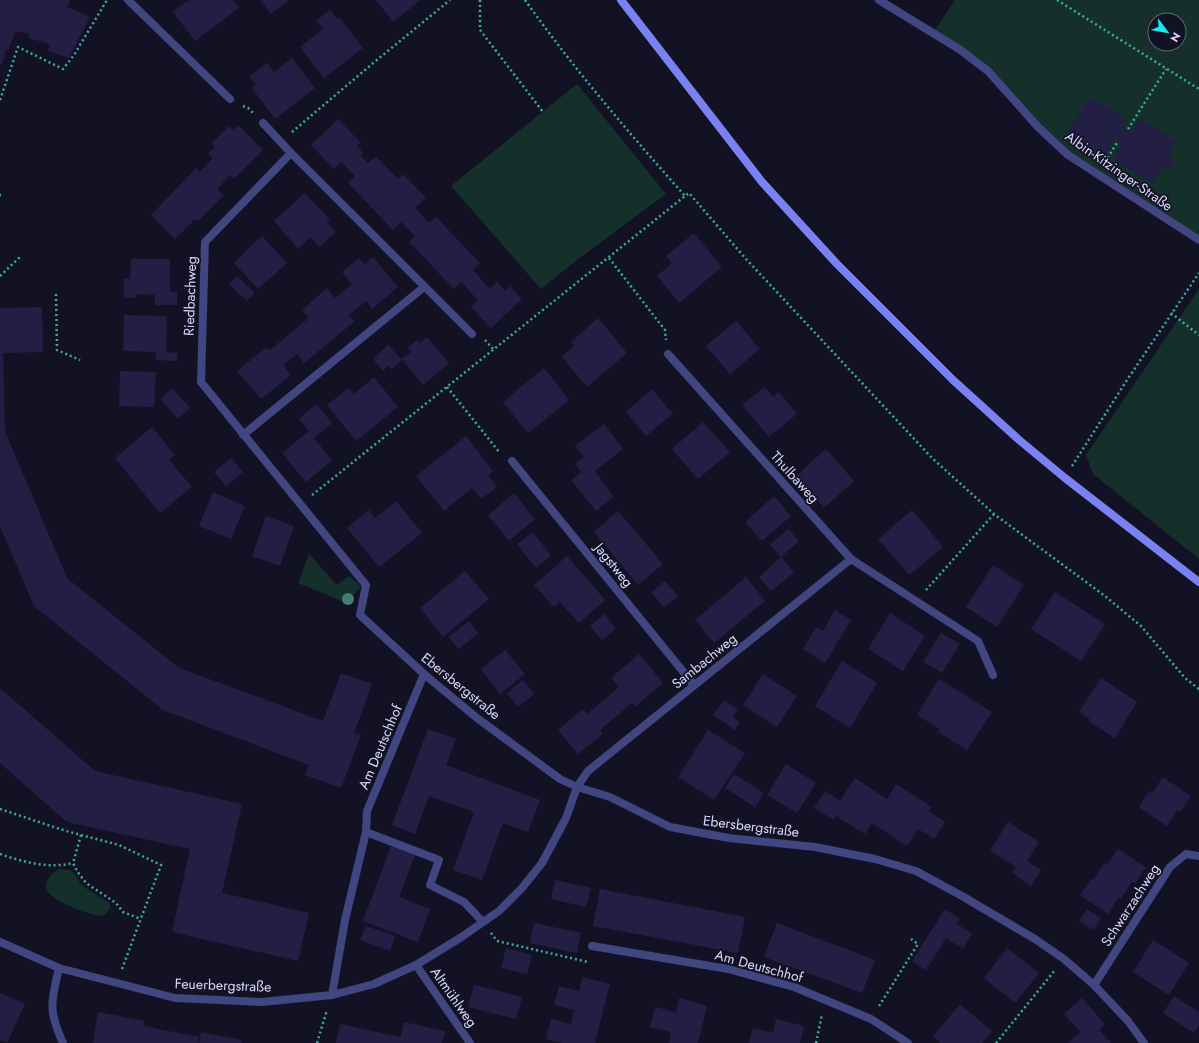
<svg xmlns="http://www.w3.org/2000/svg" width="1199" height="1043" viewBox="0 0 1199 1043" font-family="Jost,sans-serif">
  <rect width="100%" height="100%" fill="#131225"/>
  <path fill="#152f2b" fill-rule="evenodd" d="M955,0H1199V236L1070,153L1040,126L1011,92L935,30ZM1155,20H1179V44H1155Z
    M577,84L666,194L577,260L541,289L451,186Z
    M1199,289V559L1093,474L1086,455Z
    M309,554L337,585L349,576L361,586L346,604L342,601L298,583Z
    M59,869L70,870L73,872L81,884L87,889L110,903V909L103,916C91,916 58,903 50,894C41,885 50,874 59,869Z"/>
  <path fill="#231f44" d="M0,0H68L70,1L67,7L90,17L69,58L48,51L50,44L28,38L29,34L16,31L8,50L6,49L2,65H0Z
    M189,0H233L239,8L195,41L173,12Z
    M260,0H289L271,14Z
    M376,0H421L393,22Z
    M330,10L337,19L339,17L363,48L324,78L300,47L323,29L316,21Z
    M292,58L315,88L275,119L252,88L256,85L249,77L267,63L274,72Z
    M1090,97L1126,119L1122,126L1132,132L1140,119L1177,142L1168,156L1174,159L1167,171L1161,167L1152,183L1113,159L1122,144L1115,139L1104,157L1067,134Z
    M338,119L361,143L357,146L363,153L361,156L368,163L376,156L398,179L403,174L426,198L415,208L429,223L436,217L480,263L473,270L490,289L497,282L505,291L510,286L522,299L491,328L471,307L478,300L461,282L454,289L409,242L415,236L401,222L393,230L348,183L355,176L341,162L334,169L311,145Z
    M238,125L263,150L234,179L230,175L217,189L224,195L198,221L195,219L175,239L151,215L196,168L200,172L213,158L208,153L215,147L212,143L229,126L233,130Z
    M305,193L330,220L327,222L336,232L319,247L310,237L298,249L274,221Z
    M694,233L722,267L679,303L657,276L672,263L666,256Z
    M262,236L287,263L258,289L234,263Z
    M373,257L398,287L372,309L366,301L349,315L355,321L304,363L297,354L283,365L291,375L261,399L237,371L267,347L270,350L309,318L302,310L327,288L335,298L352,284L342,272L359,258L365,264Z
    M131,259H170V291L177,292V305H155V295L135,294V298H124V279H130Z
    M237,276L255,293L247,301L229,284Z
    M42,307L43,352L3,353L5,431L67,578L179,668L323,721L341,673L372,684L354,733L361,735L341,788L305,775L309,765L163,710L34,606L0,526V308Z
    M124,315L167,316L166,352L177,353V361L156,360V352L123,351Z
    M598,318L627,353L587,387L562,357L574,346L571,342Z
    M736,321L760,349L730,374L706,346Z
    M427,337L449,363L423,385L402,359L411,352L408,348L417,340L420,343Z
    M388,345L402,360L392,369L388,366L383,371L373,359Z
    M544,368L569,400L528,433L503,402Z
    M120,371L156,372L154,407L119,406Z
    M374,377L398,407L356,441L327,405L349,388L354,394Z
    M765,387L773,397L779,392L797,414L769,437L742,405Z
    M172,388L190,408L178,419L160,399Z
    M652,389L673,414L646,436L626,412Z
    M316,404L332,423L314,438L332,460L306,482L282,453L309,431L299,419Z
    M703,422L730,452L698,479L672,449Z
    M604,424L623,449L595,471L614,497L596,511L571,480L581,472L575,464L584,457L575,446Z
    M152,427L175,455L169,460L192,487L160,513L115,458Z
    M466,436L493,471L488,475L497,487L481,499L472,488L444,511L416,476Z
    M826,449L854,481L824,508L796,476Z
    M231,458L243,472L226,486L214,472Z
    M213,492L245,506L231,539L199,526Z
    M514,493L535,519L509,541L488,515Z
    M774,496L791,516L762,541L745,522Z
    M396,501L422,533L379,567L347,528L369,510L375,518Z
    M912,510L943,547L909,575L878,539Z
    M618,511L663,564L638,585L594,532Z
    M266,516L294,526L280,566L252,556Z
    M788,529L799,541L781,557L770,545Z
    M533,532L551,556L536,568L517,544Z
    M567,556L605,600L579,623L560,602L554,607L534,585Z
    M781,557L794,572L771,591L759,577Z
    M993,565L1024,585L997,627L966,607Z
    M465,571L489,599L443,637L420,608Z
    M746,577L765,601L714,643L695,620Z
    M665,581L678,596L664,607L651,592Z
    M1055,592L1105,624L1081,661L1031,629Z
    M835,610L851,620L825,663L803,649L816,627L823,631Z
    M890,613L925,636L903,671L868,649Z
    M604,614L616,629L602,640L590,626Z
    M469,621L478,633L459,649L448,637Z
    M941,633L960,644L942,673L923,662Z
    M505,650L525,674L500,694L481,669Z
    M639,654L663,683L635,707L632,703L600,730L603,734L578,754L558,730L582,709L587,714L619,687L611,678Z
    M842,661L877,683L850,728L815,706Z
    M763,674L797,696L777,727L743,705Z
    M1101,678L1137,702L1115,738L1088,721L1090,719L1079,712Z
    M939,679L992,712L967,750L938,732L940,729L917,715Z
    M523,680L534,694L518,707L507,693Z
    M0,688L95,771L242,804L222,893L309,913L298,961L172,932L190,849L67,822L0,763Z
    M724,700L738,709L733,717L740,722L735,730L713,715Z
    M428,729L456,739L446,765L540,800L528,832L503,823L482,880L453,870L474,812L429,796L415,834L392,825Z
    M708,730L745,753L714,800L678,777Z
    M786,764L816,783L797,813L767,795Z
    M734,774L764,793L755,807L725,788Z
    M1163,777L1191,796L1180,812L1178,810L1167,826L1139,807L1149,791L1152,793Z
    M855,778L887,799L896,784L932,807L928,811L945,822L934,839L918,829L907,846L872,823L865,834L836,816L834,820L814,808L825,791L840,801Z
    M1008,822L1039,842L1027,861L1041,870L1031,886L1012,873L1016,867L990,851Z
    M391,846L415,855L399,897L430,909L418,942L363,921Z
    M1118,849L1146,867L1135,884L1132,882L1121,899L1119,897L1108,914L1080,895L1091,879L1093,880L1104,863L1107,865Z
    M555,880L591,888L586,907L551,899Z
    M600,889L745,917L738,953L593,926Z
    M945,909L960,919L957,924L972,934L963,949L946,938L926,970L912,961Z
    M1087,909L1101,918L1094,930L1079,921Z
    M534,923L581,933L577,953L530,943Z
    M777,923L875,960L862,993L764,957Z
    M366,926L395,936L390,951L360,940Z
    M1153,940L1189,963L1169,995L1133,972Z
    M506,948L532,955L527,974L501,968Z
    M1007,948L1039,973L1015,1003L984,978Z
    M582,977L610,984L595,1043H562L546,1039L551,1019L571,1024L574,1010L554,1005L559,986L579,991Z
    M474,985L522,997L516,1019L468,1007Z
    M0,993L25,1004L7,1043L0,1040Z
    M1174,996L1199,1012V1025L1194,1033L1163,1013Z
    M679,998L707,1006L698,1043H669L671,1032L650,1027L655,1007L676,1012Z
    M1082,998L1105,1024L1099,1030L1111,1043H1068L1081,1032L1064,1014Z
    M960,1004L992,1031L982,1043H941L933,1036Z
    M98,1012L144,1021L143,1026L199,1037L198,1043H93Z
    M776,1019L804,1026L800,1043H749L753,1028L773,1033Z
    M404,1022L445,1031L442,1043H399Z
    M340,1024L400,1037L399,1043H336Z
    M201,1032L242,1040L241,1043H199Z"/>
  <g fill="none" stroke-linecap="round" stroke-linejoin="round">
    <path stroke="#3bae9b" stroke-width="2.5" stroke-dasharray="2 3" stroke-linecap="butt" d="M480,0V30L543,112
      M525,0C574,69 629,133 685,196L689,193L746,259L932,458L994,514L1105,596L1141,626L1185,678L1199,689
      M1057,0L1199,89
      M0,100L18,47L63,69L74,55L107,0
      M243,106L248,108L253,113
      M1128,129L1166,69
      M292,132L372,64L450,0
      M1105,162L1118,141
      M0,195H1
      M609,258L665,330L666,340
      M0,276L20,257
      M56,294L57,350L80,360
      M1171,313L1199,335
      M485,340L494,350
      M447,387L500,453
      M1072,466L1127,380L1199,273
      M312,495L685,196
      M926,590L994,514
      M0,809L66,831L119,845L161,865L122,969
      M81,835L73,863L77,871L86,883L116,903L123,912L141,919
      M0,854C24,862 48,869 73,863
      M491,933L497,941L588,962
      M879,1006L918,944L911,939
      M317,1043L327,1010
      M816,1043L822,1014
      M996,1043L1055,970"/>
    <path stroke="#414580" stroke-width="8" d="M416,965L470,1043"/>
    <path stroke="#414580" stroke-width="8" d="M128,0L230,99
      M879,0L959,49L988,71L1038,127L1068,155L1199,240
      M263,123L291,153
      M472,334L291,153L205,242L201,382L366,585L360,615L424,674L477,718L560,779L577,787L610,797L670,827L729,838L815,847L875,859L916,871L962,896L1035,939L1064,959L1094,985L1128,1021L1144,1043
      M668,354L851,559L978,641L993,675
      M243,435L424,287
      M512,461L694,685
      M366,832L439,860L430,885L464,902L483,922
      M0,942L59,968L175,998L262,1002L332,995L374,984L416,965L460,938L499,911L522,888L542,863L566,818L577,787L588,771L851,559
      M592,946L728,969L794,987L871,1019L908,1043
      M59,968C51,1002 48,1010 63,1043
      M1094,985L1170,867L1186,854L1199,856
      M332,995L345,920L366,832L367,811L424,674"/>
    <path stroke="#7a82f2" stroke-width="8" d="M621,0L762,182L837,264L953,380L1018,439L1065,478L1199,582"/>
  </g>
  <circle fill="#447d71" cx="348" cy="599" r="6"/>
  <g text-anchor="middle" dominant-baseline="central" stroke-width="3.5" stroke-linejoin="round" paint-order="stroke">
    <g font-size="14" fill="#dad9fb" stroke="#131225">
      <text transform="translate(1119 171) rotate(35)">Albin-Kitzinger-Straße</text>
      <text transform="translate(190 296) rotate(-88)">Riedbachweg</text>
      <text transform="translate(795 477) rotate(48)">Thulbaweg</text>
      <text transform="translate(614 565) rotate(51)">Jagstweg</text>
      <text transform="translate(704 661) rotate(-39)">Sambachweg</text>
      <text transform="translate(461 686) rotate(39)">Ebersbergstraße</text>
      <text transform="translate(380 747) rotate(-67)">Am Deutschhof</text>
      <text transform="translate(751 826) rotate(7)">Ebersbergstraße</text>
      <text transform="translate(1130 905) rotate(-57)">Schwarzachweg</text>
      <text transform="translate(759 966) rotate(15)">Am Deutschhof</text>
      <text transform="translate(223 985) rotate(2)">Feuerbergstraße</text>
      <text transform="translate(454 997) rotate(55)">Altmühlweg</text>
    </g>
  </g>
  <g transform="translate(1167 32) rotate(122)"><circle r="19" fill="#131225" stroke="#63627b"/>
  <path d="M0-3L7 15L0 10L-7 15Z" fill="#18e9e9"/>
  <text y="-6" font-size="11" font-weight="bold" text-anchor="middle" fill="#dad9fb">N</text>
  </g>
</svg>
